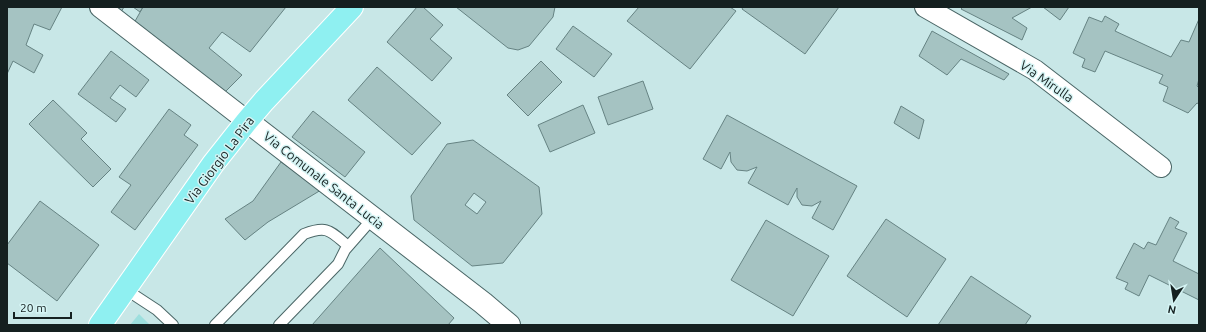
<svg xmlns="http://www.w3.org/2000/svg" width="1206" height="332" viewBox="0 0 1206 332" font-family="Ubuntu,sans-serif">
  <rect width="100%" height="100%" fill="#c8e7e7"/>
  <path fill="#9ddfde" d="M139,314L150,325H130Z"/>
  <path fill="#a5c3c2" stroke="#668383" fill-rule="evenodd" d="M8,7H62L50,30L34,24L26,45L43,55L34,73L13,61L7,74V10Z
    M114,7H124L121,12Z
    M133,7H143L140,12Z
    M143,7H286L250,52L222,32L209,48L242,75L225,92L134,23Z
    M417,7H423L443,25L430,39L452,58L432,81L387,42Z
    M456,7H555L553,17L529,46L518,50L508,48Z
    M639,7H730L736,11L690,69L627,21Z
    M743,7H839L805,54L742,9Z
    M963,7H1032L1012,18L1027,28L1022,40L961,9Z
    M1043,7H1069L1060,20Z
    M1105,16L1119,24L1115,31L1171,57L1181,40L1189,42L1199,19V79L1197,86L1199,88V104L1197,103L1188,113L1163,101L1168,87L1159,83L1163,75L1105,51L1095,72L1082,67L1085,59L1073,53L1089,17L1102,22Z
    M573,26L612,54L594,77L556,49Z
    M932,31L1009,74L1004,80L961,59L947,75L919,56Z
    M111,51L149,80L136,97L120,85L110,98L126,109L116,122L78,94Z
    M541,61L562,82L528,116L507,95Z
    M377,67L441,123L412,155L348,100Z
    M643,81L653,109L608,125L598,97Z
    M53,100L87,133L81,139L111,169L93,187L29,124Z
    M583,105L595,133L550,152L538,125Z
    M901,106L924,120L919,139L894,123Z
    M169,109L191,125L184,135L198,145L135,230L111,212L131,185L119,177Z
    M313,111L365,152L345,177L292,137Z
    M727,115L857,186L833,230L812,218L821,201L812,206L802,205L797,197V188L788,205L748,183L757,167L747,171L737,170L731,162L730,152L721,169L703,159Z
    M473,140L539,187L542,214L503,263L472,266L414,220L411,196L447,144ZM474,193L486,202L477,214L465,205Z
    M281,162L321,190L268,222L245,240L225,219L253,201Z
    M40,201L99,245L57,301L7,263V245Z
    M1170,217L1179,222L1175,228L1187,233L1173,261L1199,274V300L1149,275L1139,296L1125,289L1128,283L1116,278L1134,243L1144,249L1148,242L1156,245Z
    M886,219L946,259L907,317L847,276Z
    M766,220L829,256L793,316L731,280Z
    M380,248L454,318L448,325H312Z
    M971,276L1031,316L1025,325H938Z"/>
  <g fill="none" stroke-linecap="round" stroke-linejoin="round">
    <g stroke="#4a6666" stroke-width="12">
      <path id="lane" d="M125,289L157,310L173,325
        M215,325L304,234C328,225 330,231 348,246
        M279,325L338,264L345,250L373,218"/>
    </g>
    <g stroke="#4a6666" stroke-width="22">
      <path id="street" d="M100,7L247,121
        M925,7L1035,70L1161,167"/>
    </g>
    <g stroke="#4a6666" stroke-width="24">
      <path id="secondary" d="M247,121L483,303L509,325"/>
    </g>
    <g stroke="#fff" stroke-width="24">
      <path id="primary" d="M100,325L213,164L247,121L264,101L352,7"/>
    </g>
    <use href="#lane" stroke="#fff" stroke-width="10"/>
    <use href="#street" stroke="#fff" stroke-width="20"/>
    <use href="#secondary" stroke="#fff" stroke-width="22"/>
    <use href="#primary" stroke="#8ff0f1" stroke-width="22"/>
  </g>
  <g text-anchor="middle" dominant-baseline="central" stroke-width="3" stroke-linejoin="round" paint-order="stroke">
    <g font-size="13" fill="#152020" stroke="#d5f4f4">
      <text transform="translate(1047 81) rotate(35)">Via Mirulla</text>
      <text transform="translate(219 160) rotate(-53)">Via Giorgio La Pira</text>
      <text transform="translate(324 180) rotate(38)">Via Comunale Santa Lucia</text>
    </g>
  </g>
  <rect width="1206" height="332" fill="none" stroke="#152020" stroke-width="16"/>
  <g transform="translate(1174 300) rotate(192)" stroke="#d5f4f4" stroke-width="3" paint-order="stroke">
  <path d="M0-3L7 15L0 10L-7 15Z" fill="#152020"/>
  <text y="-6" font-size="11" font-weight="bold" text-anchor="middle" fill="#152020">N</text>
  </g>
  <path d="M14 312v6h57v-6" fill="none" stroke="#152020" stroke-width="2"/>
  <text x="20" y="312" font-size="12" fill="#152020" stroke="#d5f4f4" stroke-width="3" paint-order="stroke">20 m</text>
</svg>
